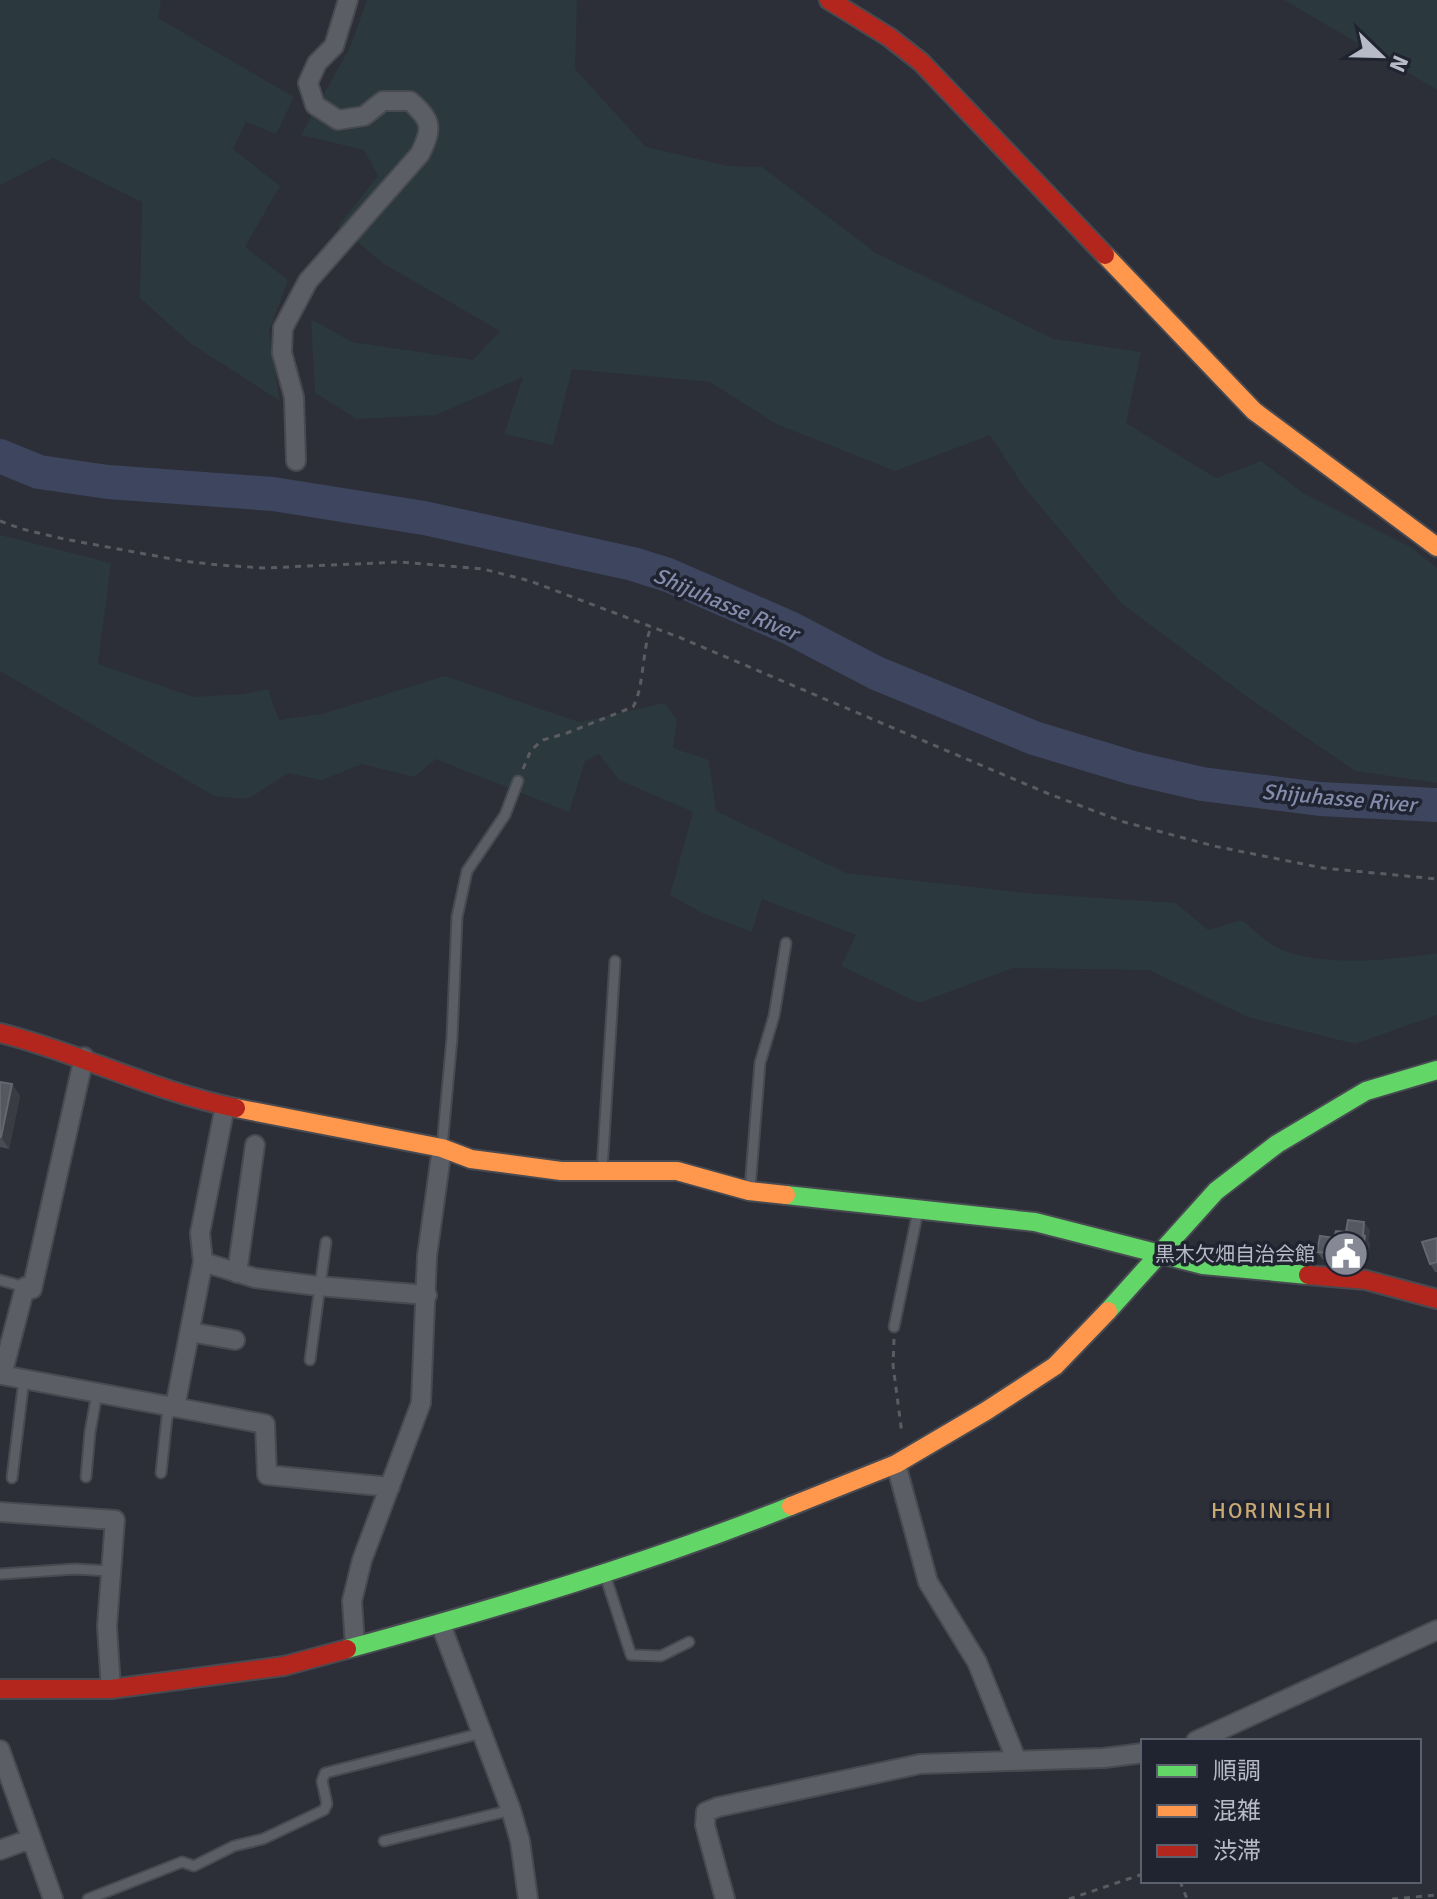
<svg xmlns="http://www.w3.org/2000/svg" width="1437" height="1899" viewBox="0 0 1437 1899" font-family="Signika,'Noto Sans JP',sans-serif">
  <rect width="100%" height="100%" fill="#2c2f38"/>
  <path fill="#2b383d" d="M0,0H161L158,18L294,97L276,134L246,122L233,149L280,186L245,247L288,280L269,331L280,401L190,343L140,298L142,202L53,158L0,185Z
    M367,0H577L575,69L646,147L728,166L762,167L876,253L1054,339L1141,352L1126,423L1216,478L1261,461L1303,493L1411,547L1437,568V783L1355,771L1246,696L1122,604L1024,487L990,435L895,471L776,424L710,382L572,369L553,445L504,434L523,377L436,415L357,419L315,393L311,319L352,342L473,360L500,331L384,264L338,226L378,176L364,150L301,135L350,47Z
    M1284,0H1437V90L1436,89Z
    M0,535L111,563L98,664L193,697L243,694L268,689L279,720L322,714L445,676L579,722L664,703L677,720L673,748L709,760L716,811L846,873L1026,893L1176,903L1208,930L1242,920C1254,930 1268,944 1282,950C1326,967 1390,960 1437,953V1015L1355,1044L1248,1017L1149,970L1013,968L919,1003L841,966L856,935L762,899L752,932L702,913L670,895L693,812L619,780L599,754L585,761L569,812L436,759L414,777L362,764L322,780L288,773L248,799L214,796L0,671Z"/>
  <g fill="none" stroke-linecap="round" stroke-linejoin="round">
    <path stroke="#3e455f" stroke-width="34" d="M0,456L39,472L108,482L273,494L424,518L633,564L668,575L790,628L876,673L1034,738L1133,768L1202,784L1320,799L1437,805"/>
    <g stroke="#484a51" stroke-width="13">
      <path id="lane" d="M442,1147L452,1038L457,917L467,871L505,815L518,781
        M602,1170L615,961
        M750,1188L760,1063L774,1016L786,943
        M0,1280L25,1287
        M894,1327L918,1211
        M310,1360L326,1242
        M161,1473L167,1417L175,1407
        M86,1477L90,1432L97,1393
        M12,1478L24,1379
        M1,1574L75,1569L111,1571
        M605,1575L631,1655L661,1656L689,1642
        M384,1841L511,1810
        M88,1899L182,1862L194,1866L234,1846L263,1839L324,1810L327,1804L322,1781L325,1773L482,1733"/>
    </g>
    <g stroke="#484a51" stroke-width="22">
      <path id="street" d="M296,461L294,397L282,353L283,328L308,281L420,154C433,127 432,121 410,101H383L364,116L338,120L315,105L308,83L317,63L334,46L348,0
        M84,1057L32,1289L25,1287L2,1375L265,1424L267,1475L390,1487
        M203,1262L255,1278L318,1286L427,1295
        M237,1273L255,1145
        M190,1332L235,1340
        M175,1407L203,1262L200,1233L225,1106
        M896,1464L928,1582L977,1662L1016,1759
        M0,1512L115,1520L107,1626L111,1689
        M441,1625L511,1810L520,1841L528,1899
        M355,1645L352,1601L362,1560L421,1403L427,1256L442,1148
        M1196,1741L1437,1630
        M0,1750L53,1899
        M0,1850L30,1839
        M725,1899L705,1825L706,1812L718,1807L920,1764L1104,1758L1143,1753"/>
    </g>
    <g stroke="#484a51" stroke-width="22">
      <path id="fast" d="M786,1195L1035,1222L1203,1265L1308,1275
        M1108,1311L1216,1191L1277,1144L1366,1091L1437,1070
        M347,1649C497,1608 646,1564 791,1506"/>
    </g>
    <g stroke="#484a51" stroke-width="22">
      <path id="slow" d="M1105,255L1254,411L1437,547
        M236,1108L442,1148L471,1159L561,1171H677L749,1191L786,1195
        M791,1506L896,1464L986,1411L1055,1366L1108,1311"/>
    </g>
    <g stroke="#484a51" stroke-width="22">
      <path id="jam" d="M829,0L889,37L921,62L1105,255
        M0,1033C80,1053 155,1092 236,1108
        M1308,1275L1366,1280L1437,1299
        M0,1689H111L284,1666L347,1649"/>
    </g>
    <path stroke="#5a5c62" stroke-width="3" stroke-dasharray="6 6" stroke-linecap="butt" d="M0,521L22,529L64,539L183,561L219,565L264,568L399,562L483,569L530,581L681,638L1049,794L1124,822L1214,846L1323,868L1437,879
      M523,769L531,750L543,740L567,733L633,707C644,688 642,650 651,627
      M894,1339L893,1365L902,1434
      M1180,1881L1187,1899
      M1069,1899L1143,1874
      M1392,1899L1437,1895"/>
    <use href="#lane" stroke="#5c5e65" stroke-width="9"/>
    <use href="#street" stroke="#5c5e65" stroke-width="18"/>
    <use href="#fast" stroke="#63d668" stroke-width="18"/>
    <use href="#slow" stroke="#ff974d" stroke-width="18"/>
    <use href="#jam" stroke="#b3261e" stroke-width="18"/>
  </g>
  <path fill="#494c54" d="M0,1082L12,1084L20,1096L9,1149L0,1147Z
    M1370,1230L1368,1241L1370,1243L1367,1264L1323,1260L1317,1252L1334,1238L1346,1232Z
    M1437,1238V1272H1435L1430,1264Z"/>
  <path fill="#393c43" d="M12,1084L20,1096L9,1149L1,1137Z
    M1364,1222L1370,1230L1368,1241L1370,1243L1367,1264L1362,1256Z"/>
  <path fill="#555860" stroke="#646770" stroke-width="2" d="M0,1082L12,1084L1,1137H0Z
    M1348,1220L1364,1222L1363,1235L1365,1236L1362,1256L1317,1252L1320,1236L1334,1238L1336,1231L1346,1232Z
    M1437,1238V1262L1430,1264L1422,1242Z"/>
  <defs>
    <g id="civic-disc" transform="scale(2.3)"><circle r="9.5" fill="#868995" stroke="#202431"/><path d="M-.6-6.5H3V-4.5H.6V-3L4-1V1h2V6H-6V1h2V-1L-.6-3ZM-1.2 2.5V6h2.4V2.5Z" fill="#fff"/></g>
  </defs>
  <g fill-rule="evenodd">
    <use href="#civic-disc" x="1346" y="1254"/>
  </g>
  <g text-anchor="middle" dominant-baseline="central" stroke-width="7" stroke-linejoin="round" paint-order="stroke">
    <g font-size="20" fill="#b7bac7" stroke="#202431" text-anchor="end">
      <text x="1315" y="1254">黒木欠畑自治会館</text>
    </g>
    <g font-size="22" font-style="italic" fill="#838cab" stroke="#202431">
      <text transform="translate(726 604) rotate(23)">Shijuhasse River</text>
      <text transform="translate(1339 798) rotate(5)">Shijuhasse River</text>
    </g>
    <g font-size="22" letter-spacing="2" fill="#c8a972" stroke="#202431">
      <text x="1272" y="1510">HORINISHI</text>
    </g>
  </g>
  <rect x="1141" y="1739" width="280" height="144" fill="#202431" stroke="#5c606d" stroke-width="2"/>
  <rect x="1157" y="1765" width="40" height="12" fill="#63d668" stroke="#5c606d" stroke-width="2"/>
  <text x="1213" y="1779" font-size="24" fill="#b7bac7">順調</text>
  <rect x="1157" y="1805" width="40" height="12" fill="#ff974d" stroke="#5c606d" stroke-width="2"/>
  <text x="1213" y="1819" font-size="24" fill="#b7bac7">混雑</text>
  <rect x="1157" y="1845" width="40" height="12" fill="#b3261e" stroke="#5c606d" stroke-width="2"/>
  <text x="1213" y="1859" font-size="24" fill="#b7bac7">渋滞</text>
  <g transform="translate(1381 56) rotate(113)" stroke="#202431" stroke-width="6" paint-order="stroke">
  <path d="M0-6L14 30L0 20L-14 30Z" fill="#b7bac7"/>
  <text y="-12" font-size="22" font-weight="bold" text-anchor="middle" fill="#b7bac7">N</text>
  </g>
</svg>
